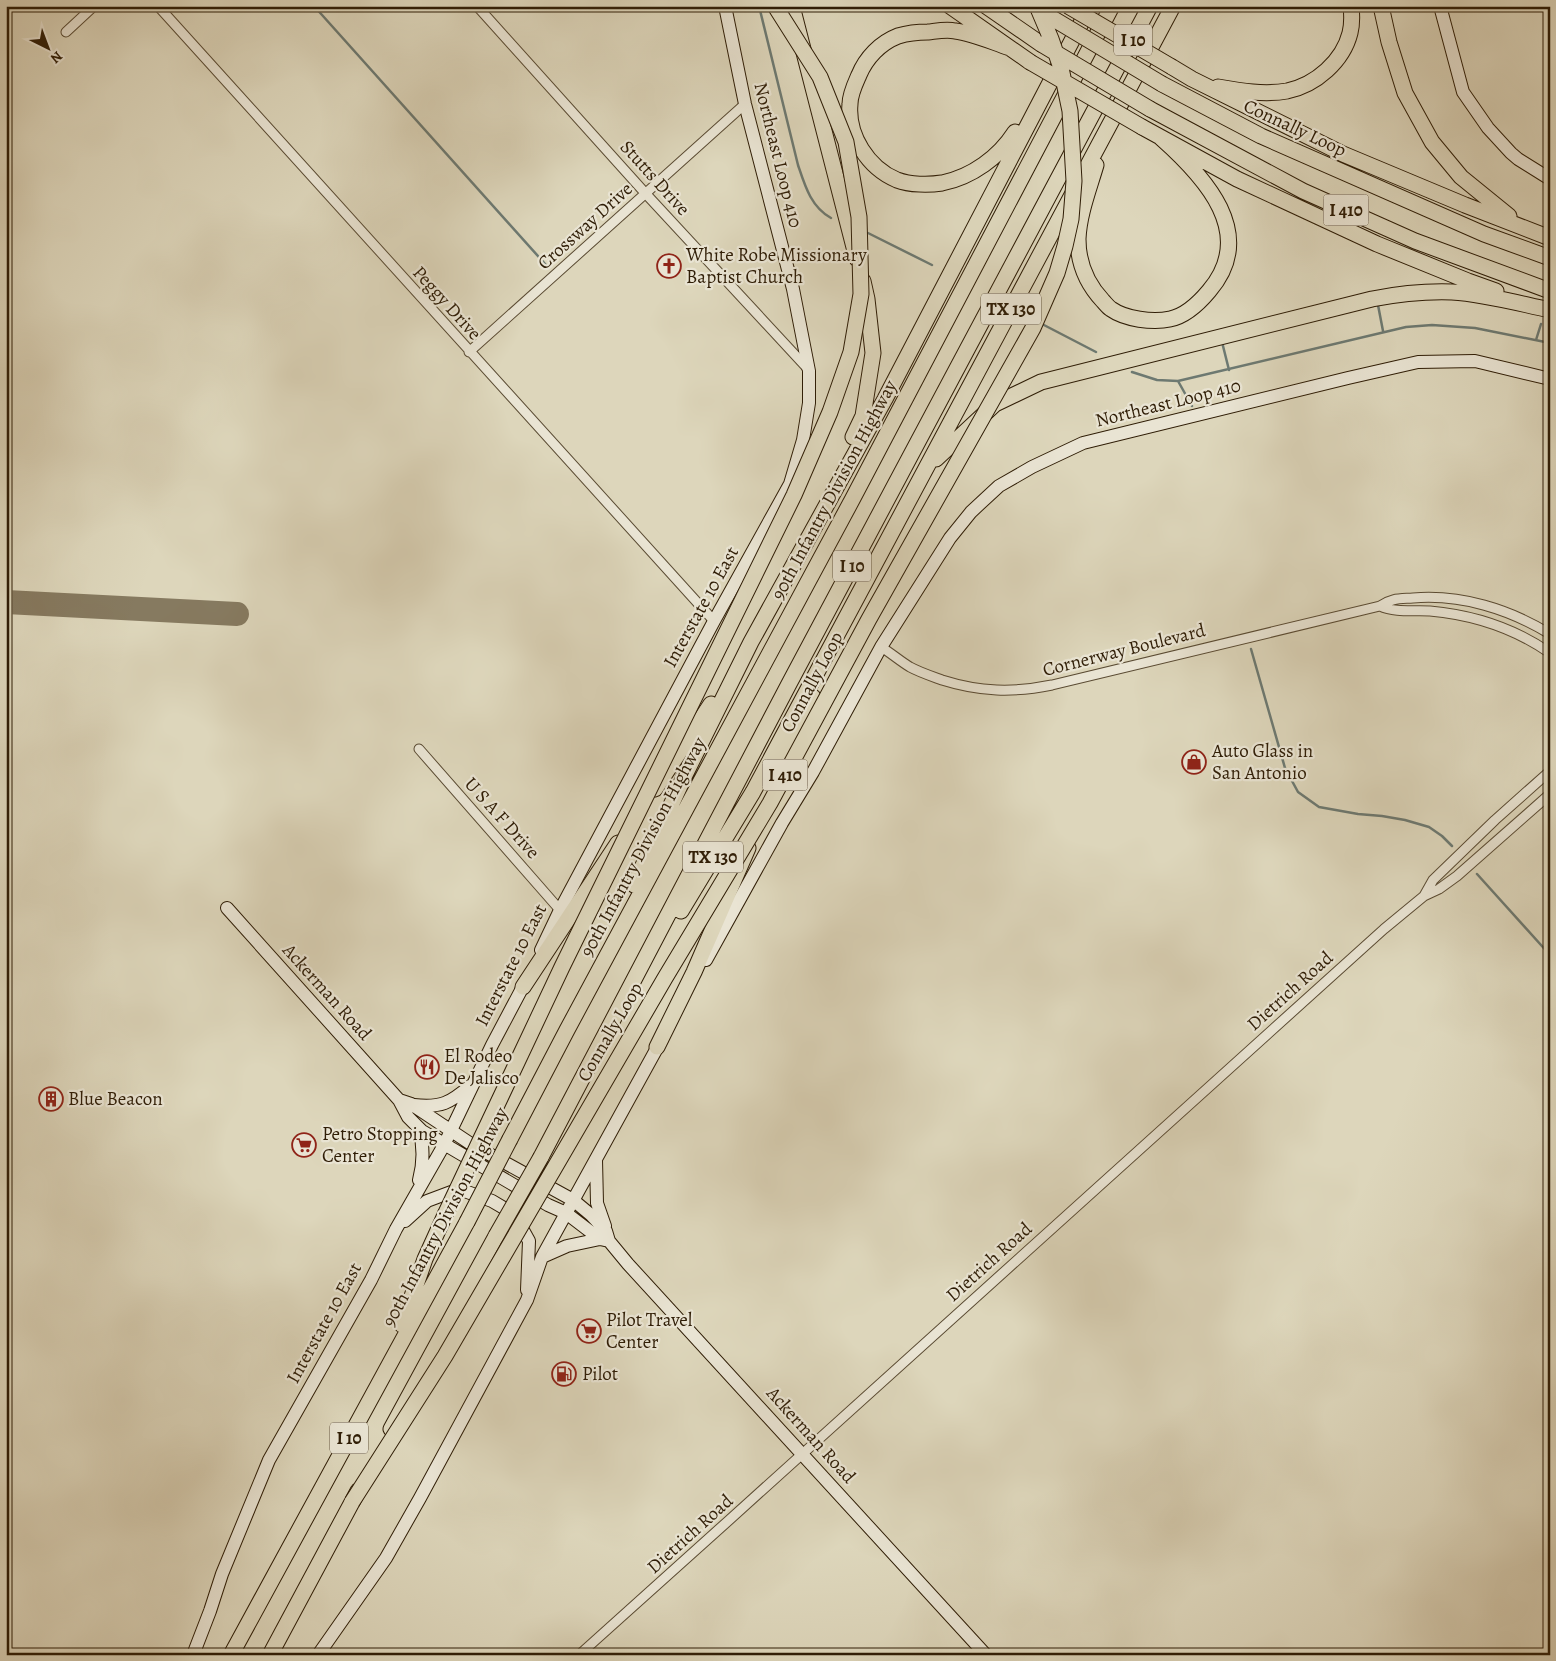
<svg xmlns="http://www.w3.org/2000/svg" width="1556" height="1661" viewBox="0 0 1556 1661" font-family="Alegreya,serif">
  <rect width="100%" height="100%" fill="#ddd6bb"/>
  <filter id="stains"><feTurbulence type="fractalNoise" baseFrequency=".004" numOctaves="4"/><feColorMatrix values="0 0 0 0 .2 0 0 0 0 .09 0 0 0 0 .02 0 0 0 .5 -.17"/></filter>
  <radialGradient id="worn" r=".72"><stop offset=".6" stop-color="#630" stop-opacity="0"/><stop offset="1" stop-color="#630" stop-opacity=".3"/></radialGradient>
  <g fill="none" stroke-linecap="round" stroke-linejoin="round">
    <path stroke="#6d7971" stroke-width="2.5" d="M314,6L546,265
      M759,6L798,165C805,186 811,207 831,218
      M868,233L932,265
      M1378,305L1383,331
      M1042,324L1096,352
      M1536,340L1541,324
      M1222,342L1229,370
      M1132,372L1157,380L1178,381L1406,327L1432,325L1475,328L1550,343
      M1178,381L1192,406
      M1251,649L1285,768L1298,792L1319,807L1358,814L1382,816L1405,820L1429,827L1442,836L1452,846
      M1477,874L1550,955"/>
    <path stroke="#867a60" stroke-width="24" d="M6,602L237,614"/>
    <g stroke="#5a4b33" stroke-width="11">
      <path id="street" d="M158,6L714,621
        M477,6L646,194L809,370
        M66,32L94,6
        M469,352L745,104
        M1380,606C1395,613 1414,610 1430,611C1474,615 1514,628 1550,653
        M881,647C891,653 900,661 910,667C919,672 931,676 942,680C980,692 1013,693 1052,685L1380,606C1392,598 1399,599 1413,598C1461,594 1509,609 1550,634
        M419,749L560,910
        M1424,896L1433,880L1495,820L1550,771
        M579,1655C848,1414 1114,1170 1384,929L1424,896L1439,889L1457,876L1550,794"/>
    </g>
    <g stroke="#2f1d06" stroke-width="14">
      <path id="secondary" d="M1440,6L1463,92L1488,128L1511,153L1518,159L1550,179
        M227,908L399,1100L408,1117L422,1131L548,1205L566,1213L600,1239L609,1241
        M541,950L560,910L714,621L790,484L803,440L809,403V371L793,289L745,104L725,6
        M706,960L782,823L813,772L881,647L950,538L971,512L999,486L1032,467L1083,443L1348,378L1418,362L1475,361L1550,379
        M399,1100L411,1104L471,1144L573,1200L591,1215L606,1231L609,1241L628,1264L986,1655
        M414,1105C441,1108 450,1103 470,1086
        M596,1160L597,1203L605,1226
        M419,1180C424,1162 424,1147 419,1128
        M405,1221L427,1201L459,1189L492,1201L514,1214L529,1241L527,1290
        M542,1257L567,1246L600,1239
        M193,1655L210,1611L222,1574L269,1460L371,1280L396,1229L444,1145L492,1045L527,979
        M318,1655L386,1558L420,1498L527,1300L542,1257L662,1039"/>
    </g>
    <g stroke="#2f1d06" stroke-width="17">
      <path id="highway" d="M792,6L857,259
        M950,6L1030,62
        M986,6L1041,44
        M1381,6L1389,42L1405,93L1432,142L1461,177L1509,216
        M1010,48C992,42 973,33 955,31C947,29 937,31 928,32C918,32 908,33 898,36C880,43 866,58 859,75C855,84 850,94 850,104C847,135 868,168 897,180C910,185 929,185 942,183C972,177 999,157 1015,132
        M1172,67L1192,79L1343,154L1465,205L1550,238
        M1162,84L1261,136L1484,234L1550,258
        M1218,87C1241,91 1264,95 1287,91C1316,85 1343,61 1350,33C1352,25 1352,15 1351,6
        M1150,109L1303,191L1415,241L1550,291
        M1142,127L1237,179L1377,244L1468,281L1496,291
        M1096,165C1089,189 1079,214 1078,239C1078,263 1087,284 1103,301C1105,303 1108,307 1111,309C1125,319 1153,323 1170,319C1185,316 1199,303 1209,291C1258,234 1205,177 1161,138
        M853,437L863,416L873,353L867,299L863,281
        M936,459L995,404L1041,382L1372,299C1398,294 1424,291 1452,292C1485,294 1517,303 1550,310
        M785,763L813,697
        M655,789L711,704
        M634,885L684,777L751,642L885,399L1090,6
        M681,911L753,792L1173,6
        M523,987L618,843
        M657,1047L694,972L748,848
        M510,1139L567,1030L852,500L1112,6
        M541,1157L790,682L1150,6
        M402,1325L425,1259L445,1215
        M391,1429L496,1236
        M231,1655L467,1222
        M270,1655L358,1491"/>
    </g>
    <use href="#street" stroke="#e9e4d3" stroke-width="9"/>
    <use href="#secondary" stroke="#e9e4d3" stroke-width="12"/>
    <use href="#highway" stroke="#ddd6bb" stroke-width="15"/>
    <g stroke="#2f1d06" stroke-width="17" stroke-linecap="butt">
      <path id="highway-bridge" d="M1068,6L1172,67
        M1052,18L1162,84
        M1041,44L1150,109
        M1030,62L1142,127
        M445,1215L562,967L794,495L830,412L851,352L861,294L859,217L846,142L820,77L775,6
        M467,1222L510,1139
        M496,1236L541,1157
        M352,1502L445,1356L665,978L770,803L869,619L1033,328L1057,273L1065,246L1071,219L1074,181L1070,111L1061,68L1051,39L1037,6"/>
    </g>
    <use href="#highway-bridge" stroke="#ddd6bb" stroke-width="15"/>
  </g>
  <defs>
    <g id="church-ring" transform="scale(1.25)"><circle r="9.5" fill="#e9e4d3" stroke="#8f2418" stroke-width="1.5"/><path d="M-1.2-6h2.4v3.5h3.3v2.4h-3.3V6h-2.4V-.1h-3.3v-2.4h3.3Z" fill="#8f2418"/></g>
    <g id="shop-ring" transform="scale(1.25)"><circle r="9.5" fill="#e9e4d3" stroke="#8f2418" stroke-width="1.5"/><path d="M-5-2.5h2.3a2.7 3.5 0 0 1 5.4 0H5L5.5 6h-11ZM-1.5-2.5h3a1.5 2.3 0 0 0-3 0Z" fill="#8f2418"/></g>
    <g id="restaurant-ring" transform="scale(1.25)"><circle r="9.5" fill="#e9e4d3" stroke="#8f2418" stroke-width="1.5"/><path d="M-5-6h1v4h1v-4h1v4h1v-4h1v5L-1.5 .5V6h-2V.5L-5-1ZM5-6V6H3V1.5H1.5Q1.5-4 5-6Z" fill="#8f2418"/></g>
    <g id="building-ring" transform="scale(1.25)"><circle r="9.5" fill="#e9e4d3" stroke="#8f2418" stroke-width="1.5"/><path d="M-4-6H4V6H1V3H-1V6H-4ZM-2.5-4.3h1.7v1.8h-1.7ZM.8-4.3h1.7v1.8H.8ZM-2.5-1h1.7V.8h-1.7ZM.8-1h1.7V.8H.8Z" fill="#8f2418"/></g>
    <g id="supermarket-ring" transform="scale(1.25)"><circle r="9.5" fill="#e9e4d3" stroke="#8f2418" stroke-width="1.5"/><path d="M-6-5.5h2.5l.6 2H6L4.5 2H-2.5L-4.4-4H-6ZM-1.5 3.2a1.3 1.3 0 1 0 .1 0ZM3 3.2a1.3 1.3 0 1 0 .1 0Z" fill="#8f2418"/></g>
    <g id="fuel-ring" transform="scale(1.25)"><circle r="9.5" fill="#e9e4d3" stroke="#8f2418" stroke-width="1.5"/><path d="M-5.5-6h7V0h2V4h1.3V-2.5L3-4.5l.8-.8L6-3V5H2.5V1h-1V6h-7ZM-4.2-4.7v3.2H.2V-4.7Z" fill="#8f2418"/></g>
  </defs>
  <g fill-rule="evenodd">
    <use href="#church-ring" x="669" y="266"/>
    <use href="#shop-ring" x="1194" y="762"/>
    <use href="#restaurant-ring" x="427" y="1067"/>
    <use href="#building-ring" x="51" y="1099"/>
    <use href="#supermarket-ring" x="304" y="1145"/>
    <use href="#supermarket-ring" x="589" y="1331"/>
    <use href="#fuel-ring" x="564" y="1374"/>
  </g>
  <g text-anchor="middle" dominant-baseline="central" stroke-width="4.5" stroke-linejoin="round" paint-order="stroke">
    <g fill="#e9e4d3" stroke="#675944" stroke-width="1">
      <rect x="1114" y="24.5" width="38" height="31" rx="4"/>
      <rect x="1323.5" y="194.5" width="45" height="31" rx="4"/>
      <rect x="981" y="293.5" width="60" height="31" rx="4"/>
      <rect x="833" y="550.5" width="38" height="31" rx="4"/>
      <rect x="762.5" y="759.5" width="45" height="31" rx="4"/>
      <rect x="683" y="841.5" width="60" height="31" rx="4"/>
      <rect x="330" y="1422.5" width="38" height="31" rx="4"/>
    </g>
    <g font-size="18" font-weight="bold" fill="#2f1d06">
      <text x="1133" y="40">I 10</text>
      <text x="1346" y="210">I 410</text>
      <text x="1011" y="309">TX 130</text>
      <text x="852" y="566">I 10</text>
      <text x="785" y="775">I 410</text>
      <text x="713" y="857">TX 130</text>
      <text x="349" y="1438">I 10</text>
    </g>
    <g font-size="19" fill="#2f1d06" stroke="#e9e4d3">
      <text transform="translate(1295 128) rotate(25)">Connally Loop</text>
      <text transform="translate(778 155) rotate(76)">Northeast Loop 410</text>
      <text transform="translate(655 178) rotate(48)">Stutts Drive</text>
      <text transform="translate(585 226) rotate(-42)">Crossway Drive</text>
      <text transform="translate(447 303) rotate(48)">Peggy Drive</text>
      <text transform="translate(1168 403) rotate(-14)">Northeast Loop 410</text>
      <text transform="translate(834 490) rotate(-62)">90th Infantry Division Highway</text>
      <text transform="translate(701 607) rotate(-61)">Interstate 10 East</text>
      <text transform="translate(1124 650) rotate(-14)">Cornerway Boulevard</text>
      <text transform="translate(812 682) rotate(-62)">Connally Loop</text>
      <text transform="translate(502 818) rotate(48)">U S A F Drive</text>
      <text transform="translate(643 847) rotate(-62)">90th Infantry Division Highway</text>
      <text transform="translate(511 965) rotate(-63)">Interstate 10 East</text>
      <text transform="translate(1290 991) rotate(-42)">Dietrich Road</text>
      <text transform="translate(327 992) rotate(48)">Ackerman Road</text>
      <text transform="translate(610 1032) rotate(-60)">Connally Loop</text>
      <text transform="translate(445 1217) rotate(-62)">90th Infantry Division Highway</text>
      <text transform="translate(989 1262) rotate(-42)">Dietrich Road</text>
      <text transform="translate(324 1323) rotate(-61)">Interstate 10 East</text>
      <text transform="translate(811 1435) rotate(48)">Ackerman Road</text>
      <text transform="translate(690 1534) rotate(-42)">Dietrich Road</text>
    </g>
    <g font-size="19" fill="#2f1d06" stroke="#e9e4d3" text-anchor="start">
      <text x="686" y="255">White Robe Missionary<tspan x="686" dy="22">Baptist Church</tspan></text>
      <text x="1212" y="751">Auto Glass in<tspan x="1212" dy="22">San Antonio</tspan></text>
      <text x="444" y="1056">El Rodeo<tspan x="444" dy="22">De Jalisco</tspan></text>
      <text x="68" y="1099">Blue Beacon</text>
      <text x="322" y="1134">Petro Stopping<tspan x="322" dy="22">Center</tspan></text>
      <text x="606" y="1320">Pilot Travel<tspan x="606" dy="22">Center</tspan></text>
      <text x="582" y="1374">Pilot</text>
    </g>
  </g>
  <rect width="1556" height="1661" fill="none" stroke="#ddd6bb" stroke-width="25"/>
  <rect x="8" y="8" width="1541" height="1646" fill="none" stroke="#2f1d06" stroke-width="2.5"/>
  <rect x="12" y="12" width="1531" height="1636" fill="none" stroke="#2f1d06"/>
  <g transform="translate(48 48) rotate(138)" stroke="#e9e4d3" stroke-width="4" paint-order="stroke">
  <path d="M0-4L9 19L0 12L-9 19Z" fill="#2f1d06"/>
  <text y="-8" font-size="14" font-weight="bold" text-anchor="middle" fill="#2f1d06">N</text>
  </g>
  <rect width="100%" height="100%" filter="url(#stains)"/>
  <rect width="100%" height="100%" fill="url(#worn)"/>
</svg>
